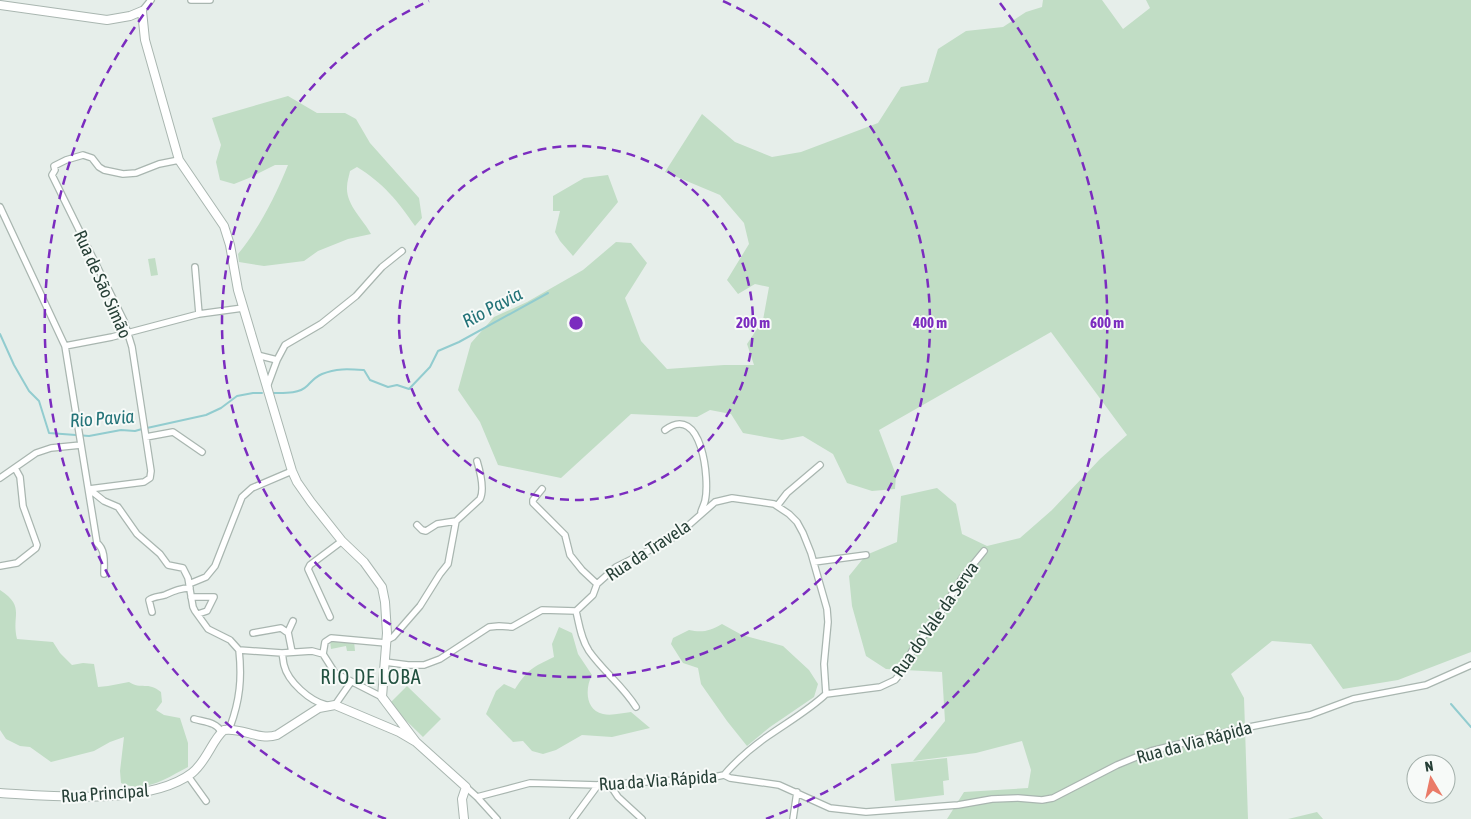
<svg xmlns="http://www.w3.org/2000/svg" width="1471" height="819" viewBox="0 0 1471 819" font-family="'Asap Condensed',sans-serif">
  <rect width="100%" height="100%" fill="#e6eeea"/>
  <path fill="#c1ddc5" d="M1043,0H1102L1123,29L1150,8L1146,0H1471V652L1398,680L1343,689L1311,644L1272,641L1231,674L1244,698L1248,819H947L964,792L1028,788L1031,770L1022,741L976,753L913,761L945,721L942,672L886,669L866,656L852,606L849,576L866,555L897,542L901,496L937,488L956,504L962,534L987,546L1020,538L1052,510L1100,459L1127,435L1051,332L879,430L896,475L895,489L872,491L847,483L833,454L803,436L782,440L743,433L731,414L710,410L697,417L631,414L561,478L498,465L480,422L458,390L471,343L494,317L527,302L583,270L616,242L631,243L647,263L625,298L641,341L667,369L724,365H754L747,344L763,320L769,287L755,284L738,294L727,280L749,244L744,223L720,195L665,172L702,114L735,142L772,157L801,152L878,123L901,87L928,82L938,49L966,31L1003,27L1026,12L1042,7Z
    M288,96L317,113H345L356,119L370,143L419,198L422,218L415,226C398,201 383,183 357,167L350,171C349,176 347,182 347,187C346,205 363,219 371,234L348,239L318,251L304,261L264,266L239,262L238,254C260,227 275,197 288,165H275L249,178L234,184L220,180L216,162L221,145L212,118Z
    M608,175L618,202L573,256L560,241L555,232L560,211H553V196L584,178Z
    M155,258L158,275L151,276L148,259Z
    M0,590C26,607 11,615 17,639L53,642L60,653L72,665L83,663L94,664L98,687L108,686L129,682C141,690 148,681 161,692L162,702L156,710L164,715L180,718L188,743V767C167,778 144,794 121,783L120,771L124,737L110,742L94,751L51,762L30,747L20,746L6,739L0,730Z
    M722,624L742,635L783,646L809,670L818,684L814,697L770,727L747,746L727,721L701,684L698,668L683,663L671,644L673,638L689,630C702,633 710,631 722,624Z
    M559,627L572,633L578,654L592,675C585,688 585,710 603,714C611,716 623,713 631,712L650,728L612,737L582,735L556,750L543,754L532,751L523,741L513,742L486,714L496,691L504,684L515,689C528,669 533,667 554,657L552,644Z
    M334,640L354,641L355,651H347L346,646L331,649L330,641Z
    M407,686L441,719L423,737L389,704Z
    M947,758L949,780L943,781L944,795L895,801L891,764Z
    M1317,812L1323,819H1288Z"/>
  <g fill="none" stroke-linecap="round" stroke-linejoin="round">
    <path stroke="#92cccf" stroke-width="2" d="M0,334L14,365L29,391L39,401L49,433L89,436L121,430L135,431L142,429
      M273,393C284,393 299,394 307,386C312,381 315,377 322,374C336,368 349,369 364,370L370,380L388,387L397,385L409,389L430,367L438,351L459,342L548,293
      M147,428L206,415L221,408L237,396L253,393H262
      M1451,704L1471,727"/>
    <g stroke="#a9b6b0" stroke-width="8">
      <path id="minor" d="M191,0H210
        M142,11L151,0
        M0,207L65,346L97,543C106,550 104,564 104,574
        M195,267L199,314
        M65,346L112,337L199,314L243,308
        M257,355L277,360
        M267,387L277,360L285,345L321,324L356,296L382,267L402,251
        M665,430C702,402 710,480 705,501C704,505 702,508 701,512
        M146,437L173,432L202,452
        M0,478L36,453L51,448L81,445
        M89,489L144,482L150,478L151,471L132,347L124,321L52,175L55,170L54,166L66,160L83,155L92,158L99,167L104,170L123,174L136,173L159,164L179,160
        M89,489L104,501L118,507L137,534L160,554L168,565L183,568L188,578L193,607L195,611L208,629L230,640L239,650L282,653L312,651L323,654
        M542,489L533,500V503L565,535L570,555L582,570L597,584
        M777,506L787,493L820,465
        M417,525L422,530L426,531L437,524L456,521
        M814,562L866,555
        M0,566L17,563L36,548L37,545L23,506L20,477L15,468
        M189,584L206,577L215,566L242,497L252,488L292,471
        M191,597H214L207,611L198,614
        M576,611C579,624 581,639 589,651C603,671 623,686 636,707
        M152,612L149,600C154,596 159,597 165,595C174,591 180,588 190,588
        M330,617L308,569L310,565L342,541
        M253,633L281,628L288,633
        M387,640L393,637L420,606L440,574L448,564L456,521L480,499C485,489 480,471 477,461
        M292,652L288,632L293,621
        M282,653C283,657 283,661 284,665C288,682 310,701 326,705
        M385,662L408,665H424L440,659L489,627L499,626L512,627L542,610L576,611L593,595L597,584L616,567L668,541L682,531L715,502L732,498L774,504L789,514L797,522L803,533L811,553L827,609L828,622L824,664L826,694
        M826,694L880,687L895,680L900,674L914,647L933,625L962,578L984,551
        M382,697L335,673L323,654L325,642L331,638L386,643
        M335,705L351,682
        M194,719C204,722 217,722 221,732
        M226,729L230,727C240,700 242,678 239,650
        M724,775C737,760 752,747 768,736C788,722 809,710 826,694
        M188,776L206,801
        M610,785L618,797L642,819
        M466,787L477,797L497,819
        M477,797L530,783L598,785L709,778L724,775L730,778L779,785L830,808L866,812L958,805L992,799L1018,798L1042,800L1053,798L1117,765L1151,751L1244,728L1310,715L1353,699L1426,685L1471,665
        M573,819L598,785
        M793,819L797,792"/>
    </g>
    <g stroke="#a9b6b0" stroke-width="10">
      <path id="tertiary" d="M0,5L107,20L130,16L142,11L145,40L179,160L224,226L230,245L238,290L292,471L297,482L311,502L342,541L364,562L382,587L385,602L387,633L382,697L416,742
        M0,793C52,796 149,806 192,773C207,761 212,740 224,730C242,727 259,741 277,735L319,708L335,705L399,732L416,742L466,787L462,799L464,819"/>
    </g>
    <use href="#minor" stroke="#fff" stroke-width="5.5"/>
    <use href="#tertiary" stroke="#fff" stroke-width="8"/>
  </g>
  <g fill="none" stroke="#7b2cbf" stroke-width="2.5" stroke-dasharray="9 6">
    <circle cx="576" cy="323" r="177"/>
    <path d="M723 1A354 354 0 1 1 429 1"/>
    <path d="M386 819A531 531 0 0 1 152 3M1000 3A531 531 0 0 1 766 819"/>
  </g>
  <g text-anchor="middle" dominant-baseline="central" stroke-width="4" stroke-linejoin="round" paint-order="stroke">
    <g font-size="18" fill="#263f36" stroke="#f7faf8">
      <text transform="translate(103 284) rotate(66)">Rua de São Simão</text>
      <text transform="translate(648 550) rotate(-33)">Rua da Travela</text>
      <text transform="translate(935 619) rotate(-55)">Rua do Vale da Serva</text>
      <text transform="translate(1194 742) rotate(-15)">Rua da Via Rápida</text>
      <text transform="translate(658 780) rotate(-4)">Rua da Via Rápida</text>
      <text transform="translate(105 793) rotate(-4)">Rua Principal</text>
    </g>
    <g font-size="19" font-style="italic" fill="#237378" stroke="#f7faf8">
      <text transform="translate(492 307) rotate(-28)">Rio Pavia</text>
      <text transform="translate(102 418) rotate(-4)">Rio Pavia</text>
    </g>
    <g font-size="20" letter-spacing="1" fill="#225140" stroke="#f7faf8">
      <text x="371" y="676">RIO DE LOBA</text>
    </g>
  </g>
  <circle cx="576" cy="323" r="8" fill="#7b2cbf" stroke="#f7faf8" stroke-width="2.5"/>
  <g font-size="15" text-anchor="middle" font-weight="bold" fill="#7b2cbf" stroke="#f7faf8" stroke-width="4" stroke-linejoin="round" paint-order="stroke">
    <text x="753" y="328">200 m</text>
    <text x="930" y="328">400 m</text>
    <text x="1107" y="328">600 m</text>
  </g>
  <g transform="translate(1431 779) rotate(351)"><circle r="24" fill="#f7faf8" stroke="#a3afaa"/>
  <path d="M0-4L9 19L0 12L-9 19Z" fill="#ea7b68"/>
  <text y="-8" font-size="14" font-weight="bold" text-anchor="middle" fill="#263f36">N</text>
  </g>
</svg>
